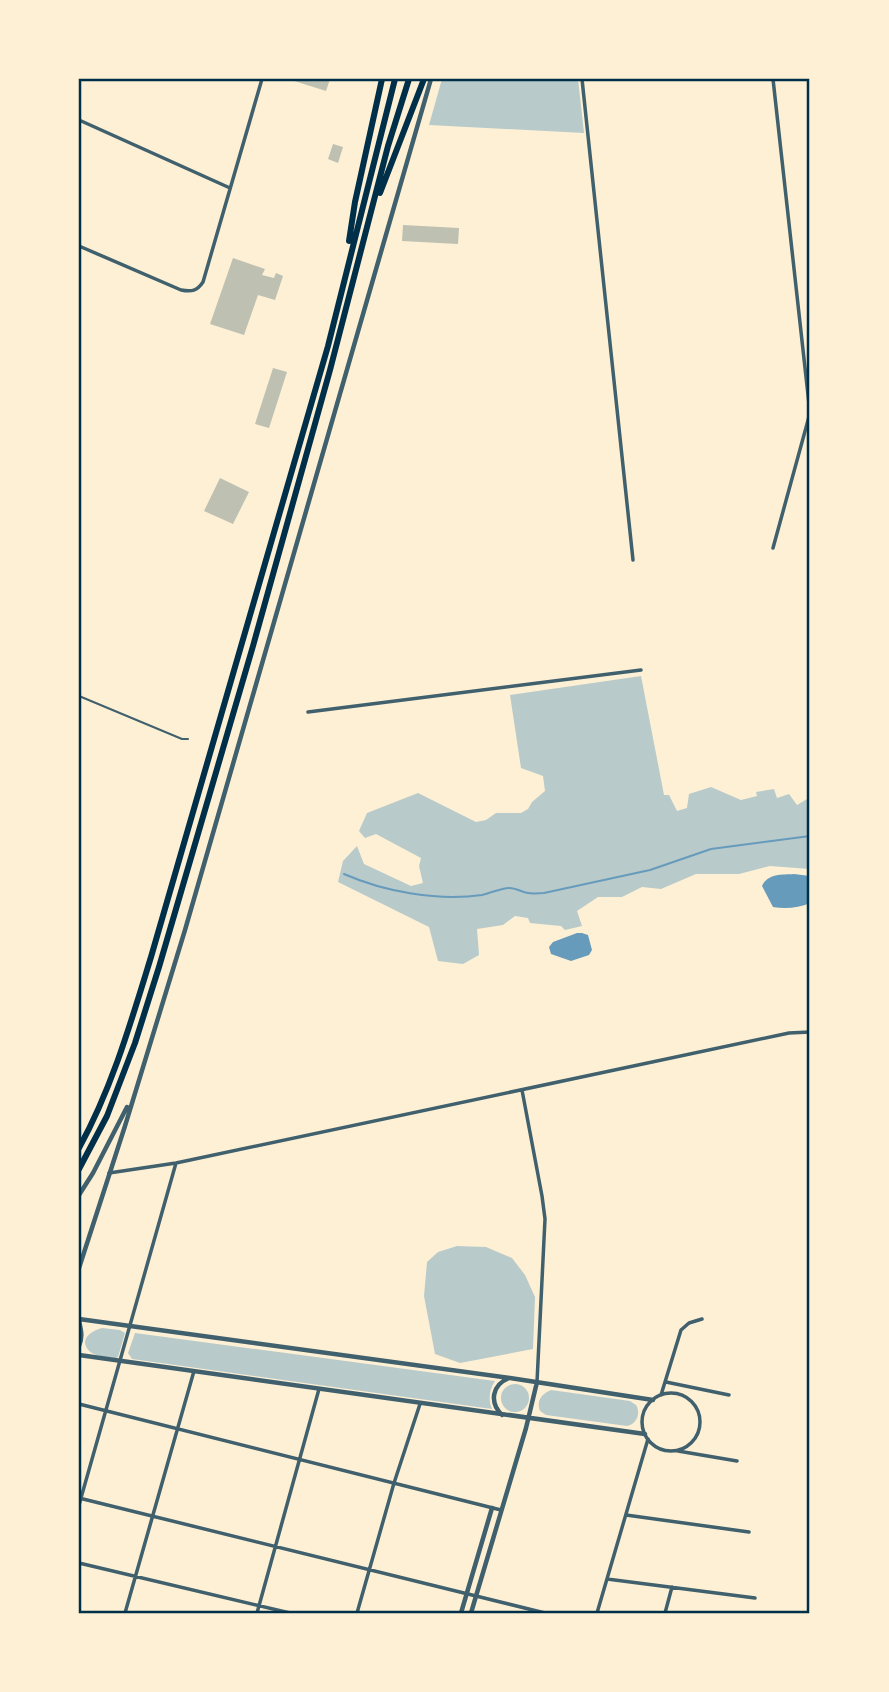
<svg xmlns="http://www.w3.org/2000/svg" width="889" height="1692" viewBox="0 0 889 1692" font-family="Cabin,sans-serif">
  <rect width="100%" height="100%" fill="#fdf0d5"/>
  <path fill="#b9caca" d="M442,79H578L584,133L429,125Z
    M641,676L664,795H669L677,811L687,808L689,794L711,787L741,800L757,796L756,792L774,789L777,798L789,794L797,805L807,799L810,802V869L770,866L739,874H696L661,889L642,887L622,897H598L577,911L582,926L565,930L561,926L530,923L528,918L515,916L503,925L477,929L479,955L463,964L438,961L429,927L338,882L343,861L357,846L364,864L411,886L423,883L419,866L421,858L376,834L365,838L359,831L367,813L418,793L476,822L486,820L496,813H521L528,809L532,802L545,791L543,776L521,768L510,695Z
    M457,1246L486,1247L512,1258L525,1275L535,1297L533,1349L460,1363L435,1354L424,1296L427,1262L438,1252Z
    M102,1328L120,1330L125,1333L118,1357L116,1358C109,1357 98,1357 92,1353C77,1342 89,1331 102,1328Z
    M135,1333L495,1381C489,1390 488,1400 492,1409L132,1359L128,1353Z
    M501 1398a14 14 0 1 1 28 0a14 14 0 1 1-28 0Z
    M551,1390L630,1401L636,1405C641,1413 637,1424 627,1426L546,1415L540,1411C536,1400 542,1394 551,1390Z"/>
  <path fill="#669bbc" d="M794,874L810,876V903C799,908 785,909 773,907L762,886C768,873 782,875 794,874Z
    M577,933H582L588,935L592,950L589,955L571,961L551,954L549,947L553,942Z"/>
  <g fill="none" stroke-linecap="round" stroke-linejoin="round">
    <path stroke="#669bbc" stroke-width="2" d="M344,874C385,892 437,901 482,895C490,893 499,889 508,888C515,887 521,892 528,893C533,894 539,893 544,893L650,870L711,849L810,836"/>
  </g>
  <path fill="#bec0b2" d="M288,79H330L326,91Z
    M333,144L343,147L338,163L328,159Z
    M403,225L459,228L458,244L402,241Z
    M233,258L265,269L262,275L274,278L276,273L283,276L275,300L258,295L244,335L210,324Z
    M273,368L287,372L269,428L255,424Z
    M220,478L249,492L233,524L204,511Z"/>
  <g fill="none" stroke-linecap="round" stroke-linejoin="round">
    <path stroke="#3f606c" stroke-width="2" d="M79,696L182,739H188"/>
    <path stroke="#3f606c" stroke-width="3.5" d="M582,79L633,560
      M79,120L230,188
      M79,246L181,290C192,292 197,291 203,282L262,79
      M773,548L810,413L773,79
      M308,712L641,670
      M522,1090L542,1196L545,1219L537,1382
      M109,1173L176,1163L789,1033L810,1032
      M666,1382L729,1395
      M642 1422a29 29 0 1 1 58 0a29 29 0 1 1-58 0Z
      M661,1395L681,1330L689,1323L702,1319
      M79,1404L501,1510
      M678,1451L737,1461
      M79,1498L545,1613
      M79,1505L176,1163
      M626,1515L749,1532
      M79,1563L290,1613
      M607,1579L755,1598
      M125,1613L194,1371
      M257,1613L319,1389
      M357,1613L394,1483L420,1404
      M597,1613L648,1439
      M665,1613L672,1587"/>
    <path stroke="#3f606c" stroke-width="4.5" d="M79,1195L93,1173L127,1107
      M79,1268L125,1126L185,930L431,79
      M79,1319L510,1378L653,1400
      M79,1321C81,1330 83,1337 79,1346
      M79,1355L645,1434
      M502,1415C489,1402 492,1385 509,1378
      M461,1613L492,1508
      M471,1613L526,1428L537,1382"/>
    <path stroke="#003049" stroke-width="6" d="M380,193L424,79
      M349,241L355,202L382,79
      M79,1148C112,1088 131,1022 151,957L328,346L395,79
      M79,1169L107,1116L135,1043L159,967L253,646L330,370L388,146L409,79"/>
  </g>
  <rect width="889" height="1692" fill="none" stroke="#fdf0d5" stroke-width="161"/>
  <rect x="80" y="80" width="728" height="1532" fill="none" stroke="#003049" stroke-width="2.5"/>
</svg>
